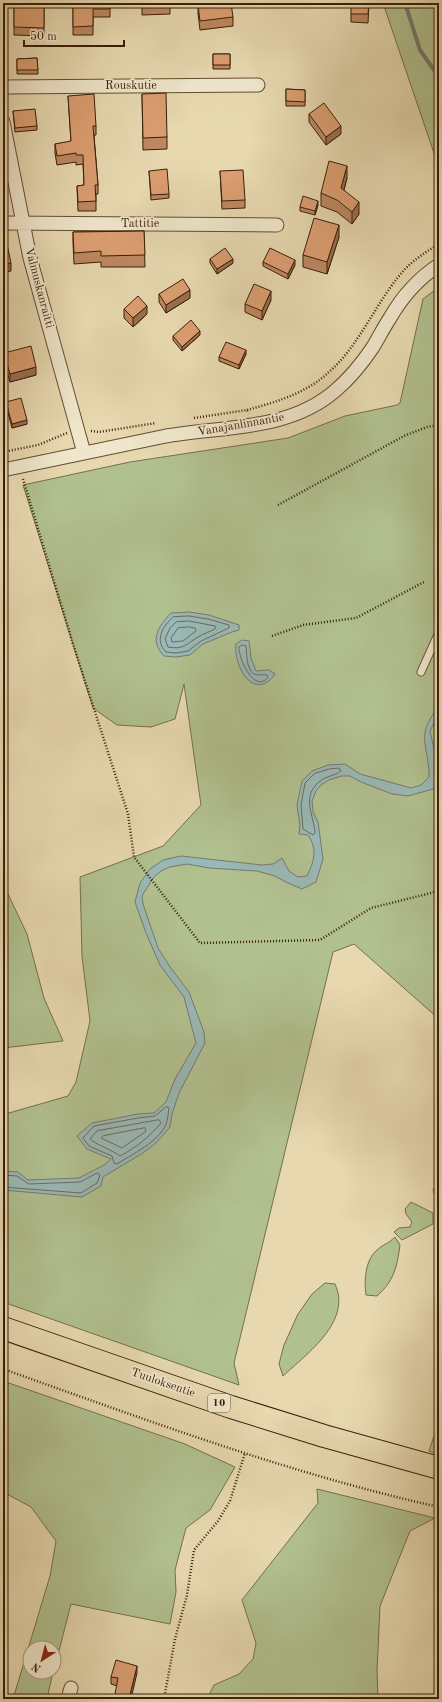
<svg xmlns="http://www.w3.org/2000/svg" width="442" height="1702" viewBox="0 0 442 1702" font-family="'Old Standard TT',serif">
  <rect width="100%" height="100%" fill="#e7d8af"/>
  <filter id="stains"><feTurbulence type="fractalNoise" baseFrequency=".005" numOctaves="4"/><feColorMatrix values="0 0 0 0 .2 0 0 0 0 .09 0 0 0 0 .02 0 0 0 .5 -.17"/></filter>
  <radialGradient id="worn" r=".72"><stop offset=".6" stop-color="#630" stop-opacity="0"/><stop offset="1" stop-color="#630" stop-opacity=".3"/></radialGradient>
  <path fill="#b1c08f" stroke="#766f4c" d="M383,3H439V162H437Z
    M439,287V1019L354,944L333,952L234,1363L239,1385L3,1302V1112L9,1113L68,1096L76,1082L90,1021L82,956L80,877L163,846L201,805L184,684L175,719L151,727L117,725L93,708L23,485L130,462L288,438L345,416L397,405L400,403L423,299Z
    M8,894L27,934L44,998L63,1041L3,1048V896Z
    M439,1180V1202L436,1200L433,1190Z
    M411,1202L433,1213V1224L402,1240L394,1232L399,1228L410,1227L412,1222L406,1214L405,1209Z
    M395,1237L400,1245C397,1267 394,1281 377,1296L366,1295C364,1281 365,1260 377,1250C382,1245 388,1244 395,1237Z
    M325,1283L335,1284C352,1321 308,1353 283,1376L279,1364L284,1345L298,1314L312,1294Z
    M3,1381L185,1444L235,1467L210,1510L186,1528L175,1570L176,1592L170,1624L71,1604L54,1670V1648H30V1672H53L47,1699H13L50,1576L56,1541L31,1507L3,1492Z
    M434,1436L439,1437V1455L429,1451Z
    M317,1489L435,1518L410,1531L380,1606L377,1671L378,1699H207L214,1685L239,1674L253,1659L256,1643L242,1600L318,1503Z"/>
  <path fill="#9ab8b5" stroke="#747a70" d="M189,612L209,615L239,625V630L232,632L203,644L190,655L176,657L164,656C149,640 158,627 171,613Z
    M242,640L249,641L251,658L256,671L269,670L275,674C254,703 233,666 236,644Z
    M439,704V713L430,731L439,771L436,784L433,789L408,796L392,794L361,782L350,776H341L329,780L321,785L316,791L312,801L313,812L318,822L323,859L316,882L302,889L286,882L275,876L257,871L209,868L187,864L170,867L161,871L153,878L142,896L143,904L158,948L170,967L189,992L204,1032L205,1043L179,1093L172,1114L170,1127L156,1143L143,1153L103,1177L101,1186L82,1197L3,1190V1171L18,1172L28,1180L79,1178L104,1165L111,1159L87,1149L77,1136L92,1123L138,1114L154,1113L166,1102L175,1079L196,1043L184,997L160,965L146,933L135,902L140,883L150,869L163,860L181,856L262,865L273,864L282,858L289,871L298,877L307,876C314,861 318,850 308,835L299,834L300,825L297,805L302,781L312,771L328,765L345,764L360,774L411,788L421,785L429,777C430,762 423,746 425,732C427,722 434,713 439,704Z"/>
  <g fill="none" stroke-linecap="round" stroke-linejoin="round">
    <path stroke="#6a6b5e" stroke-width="1" d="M189,616L208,619L229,625V628L201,641L188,651L176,653L166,652C154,640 163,626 173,617Z
      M189,621L215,626L216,628C211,632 204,633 198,637C186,644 184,650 168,647L165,639L170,628L176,622Z
      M189,627L195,628L196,631L183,641L172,642L171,638L178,628Z
      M243,645L246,646C247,654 246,669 254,674C257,676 263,674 267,675L268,677C255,695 238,658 239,647Z
      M329,769L339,768L341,771C335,776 325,776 319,782C301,797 314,815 315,833L313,835L303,829L301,805L305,783L314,774Z
      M166,1107H168L169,1109C168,1114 168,1119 166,1124C160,1141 131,1155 117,1164L114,1163L112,1156L89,1146L83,1138L94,1126L138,1118L155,1116Z
      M159,1120L161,1123C149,1137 137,1147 120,1156C114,1151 93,1143 90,1139L97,1131Z
      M145,1128L146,1130L145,1132L122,1148L101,1138L103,1136Z
      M3,1175L17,1176L29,1184L80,1182L97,1173L100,1175L97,1183L81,1193L3,1187"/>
    <path stroke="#747a70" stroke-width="4" d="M405,3L420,50L439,77"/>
    <g stroke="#654c32" stroke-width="9">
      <path id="service" d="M421,672L439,632"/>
    </g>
    <g stroke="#654c32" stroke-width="15">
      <path id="minor" d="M3,87L258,85
        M3,122L30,258L84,453
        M3,223L277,225
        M3,470C57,459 112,447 166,436C223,426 290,431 336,390C350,378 363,362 373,347C379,337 384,327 390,318C402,297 419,278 439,265
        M68,1699L71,1688"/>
    </g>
    <g stroke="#3a1e08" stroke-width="24">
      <path id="trunk" d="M3,1328L231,1407L324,1436L439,1468"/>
    </g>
    <path stroke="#3a1e08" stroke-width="2.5" stroke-dasharray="1 2" stroke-linecap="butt" d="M247,410C276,402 307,393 329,372C361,344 376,301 405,269C415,259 427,251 439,244
      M194,418L247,410L249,413
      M91,431L99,432L156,423
      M3,452L38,445L67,433
      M23,479L73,644L128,814L134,857L200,943L320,940L371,908L439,891
      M278,505L404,436L427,427L439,425
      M272,636L303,625L356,618L424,582
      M3,1369C147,1420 290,1474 439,1507
      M164,1699L175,1639L187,1595L194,1550L218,1521L230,1501L245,1453"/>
    <use href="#service" stroke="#efe6cb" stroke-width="7"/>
    <use href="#minor" stroke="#efe6cb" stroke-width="13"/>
    <use href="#trunk" stroke="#e7d8af" stroke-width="22"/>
  </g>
  <path fill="#bc8861" stroke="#3a1e08" d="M73,3H110V17H93V35H73Z
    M142,3H170V14L142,15Z
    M369,3L368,23L351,22V14Z
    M198,5L233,17V26L200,30L198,14Z
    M14,7H44V36L14,35Z
    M213,54H230V69H213Z
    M37,58L38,74H17V59Z
    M286,89L305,90V106H286Z
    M142,94L167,137V149L143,150Z
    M68,96L96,126V135H94L98,185V194H96V211H78L77,186L84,185L83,164L76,165V162L57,165L55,153V144L71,142Z
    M13,111L37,126V130L15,132Z
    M309,114L341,134L326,145L309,122Z
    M149,171L169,194V198L151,200Z
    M220,171L245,200V208L222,209Z
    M347,178L344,190L359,214L352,224L337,212L321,206V193Z
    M318,205L315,215L300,211V207Z
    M144,231L145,267H101V262L74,264L73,243V232Z
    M339,237L327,274L303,267V255Z
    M210,259L233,263L217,274L210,263Z
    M263,262L295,265L288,279L263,266Z
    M159,294L190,298L166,313L159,302Z
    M271,300L262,320L245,312V304Z
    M124,309L147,314L133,327L124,318Z
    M200,335L182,351L173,340V336Z
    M4,353L36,375L10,382L4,361Z
    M246,354L239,369L219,361V357Z
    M6,402L27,424L12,428L6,406Z
    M137,1673L117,1686L111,1684V1677Z"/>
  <path fill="#996f4f" stroke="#3a1e08" d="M341,126V134L326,145V137Z
    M347,166V178L341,200V188Z
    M318,201V205L315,215V211Z
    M359,202V214L352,224V212Z
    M339,225V237L327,274V262Z
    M233,259V263L217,274V269Z
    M295,260V265L288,279V274Z
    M11,263V271L3,273V264Z
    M190,290V298L166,313V305Z
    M271,291V300L262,320V311Z
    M147,306V314L133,327V318Z
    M200,331V335L182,351V347Z
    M246,350V354L239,369V365Z
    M36,367V375L10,382V374Z
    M27,420V424L12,428V424Z
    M137,1666V1673L131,1699H129Z"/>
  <path fill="#db9e71" stroke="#3a1e08" d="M73,3H110V9H93V26L73,27Z
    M142,3H170V5L142,7Z
    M215,3H231L233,17L200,21L198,5Z
    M351,3H369L368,14H351Z
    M14,7H44V28L14,27Z
    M213,54H230V65H213Z
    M37,58L38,70H17V59Z
    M286,89L305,90V102L286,101Z
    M166,93L167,137L143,138L142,94Z
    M94,94L96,126H93L98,185H95L96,201L78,202L77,186L84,185L83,155H76V153L57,156L55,144L71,141L68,96Z
    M324,103L341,126L326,137L309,114Z
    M35,109L37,126L15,128L13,111Z
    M329,161L347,166L341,188L359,202L352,212L337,200L321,193Z
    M167,169L169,194L151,195L149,171Z
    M243,170L245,200L222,201L220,171Z
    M303,196L318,201L315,211L300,207Z
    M314,218L339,225L327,262L303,255Z
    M3,225L11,263L3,264Z
    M144,231L145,255L101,256V251L74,253L73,232Z
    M225,248L233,259L217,269L210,259Z
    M270,248L295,260L288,274L263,262Z
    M183,279L190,290L166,305L159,294Z
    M254,284L271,291L262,311L245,304Z
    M138,296L147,306L133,318L124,309Z
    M191,320L200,331L182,347L173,336Z
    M226,342L246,350L239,365L219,357Z
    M31,346L36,367L10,374L4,353Z
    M21,398L27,420L12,424L6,402Z
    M116,1660L137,1666L129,1699H114L118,1678L111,1677Z"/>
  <g text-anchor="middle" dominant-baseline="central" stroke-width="3.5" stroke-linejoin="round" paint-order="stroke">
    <rect fill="#efe6cb" stroke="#705a42" stroke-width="1" x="208" y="1394" width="22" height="18" rx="3"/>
    <g font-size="11" font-weight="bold" fill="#3a1e08">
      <text x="219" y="1403">10</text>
    </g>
    <g font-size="12" fill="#3a1e08" stroke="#efe6cb">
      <text x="131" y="86">Rouskutie</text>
      <text x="140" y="224">Tattitie</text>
      <text transform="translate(39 288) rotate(75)">Valmuskanraitti</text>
      <text transform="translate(241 425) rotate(-10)">Vanajanlinnantie</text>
      <text transform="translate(163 1383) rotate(19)">Tuuloksentie</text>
    </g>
  </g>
  <rect width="442" height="1702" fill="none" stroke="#e7d8af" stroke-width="16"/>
  <rect x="4" y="4" width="434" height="1694" fill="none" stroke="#3a1e08" stroke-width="2"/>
  <rect x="8" y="8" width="426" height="1686" fill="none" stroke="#3a1e08"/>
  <g transform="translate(42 1660) rotate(216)"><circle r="19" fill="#efe6cb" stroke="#a7967d"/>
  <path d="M0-3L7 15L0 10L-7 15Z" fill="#8f2418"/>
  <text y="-6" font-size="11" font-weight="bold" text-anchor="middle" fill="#3a1e08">N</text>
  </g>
  <path d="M24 40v6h100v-6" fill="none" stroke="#3a1e08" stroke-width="2"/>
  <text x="30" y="40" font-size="12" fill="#3a1e08" stroke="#efe6cb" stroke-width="3" paint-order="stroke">50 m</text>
  <rect width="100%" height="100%" filter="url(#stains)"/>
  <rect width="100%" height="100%" fill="url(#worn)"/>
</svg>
